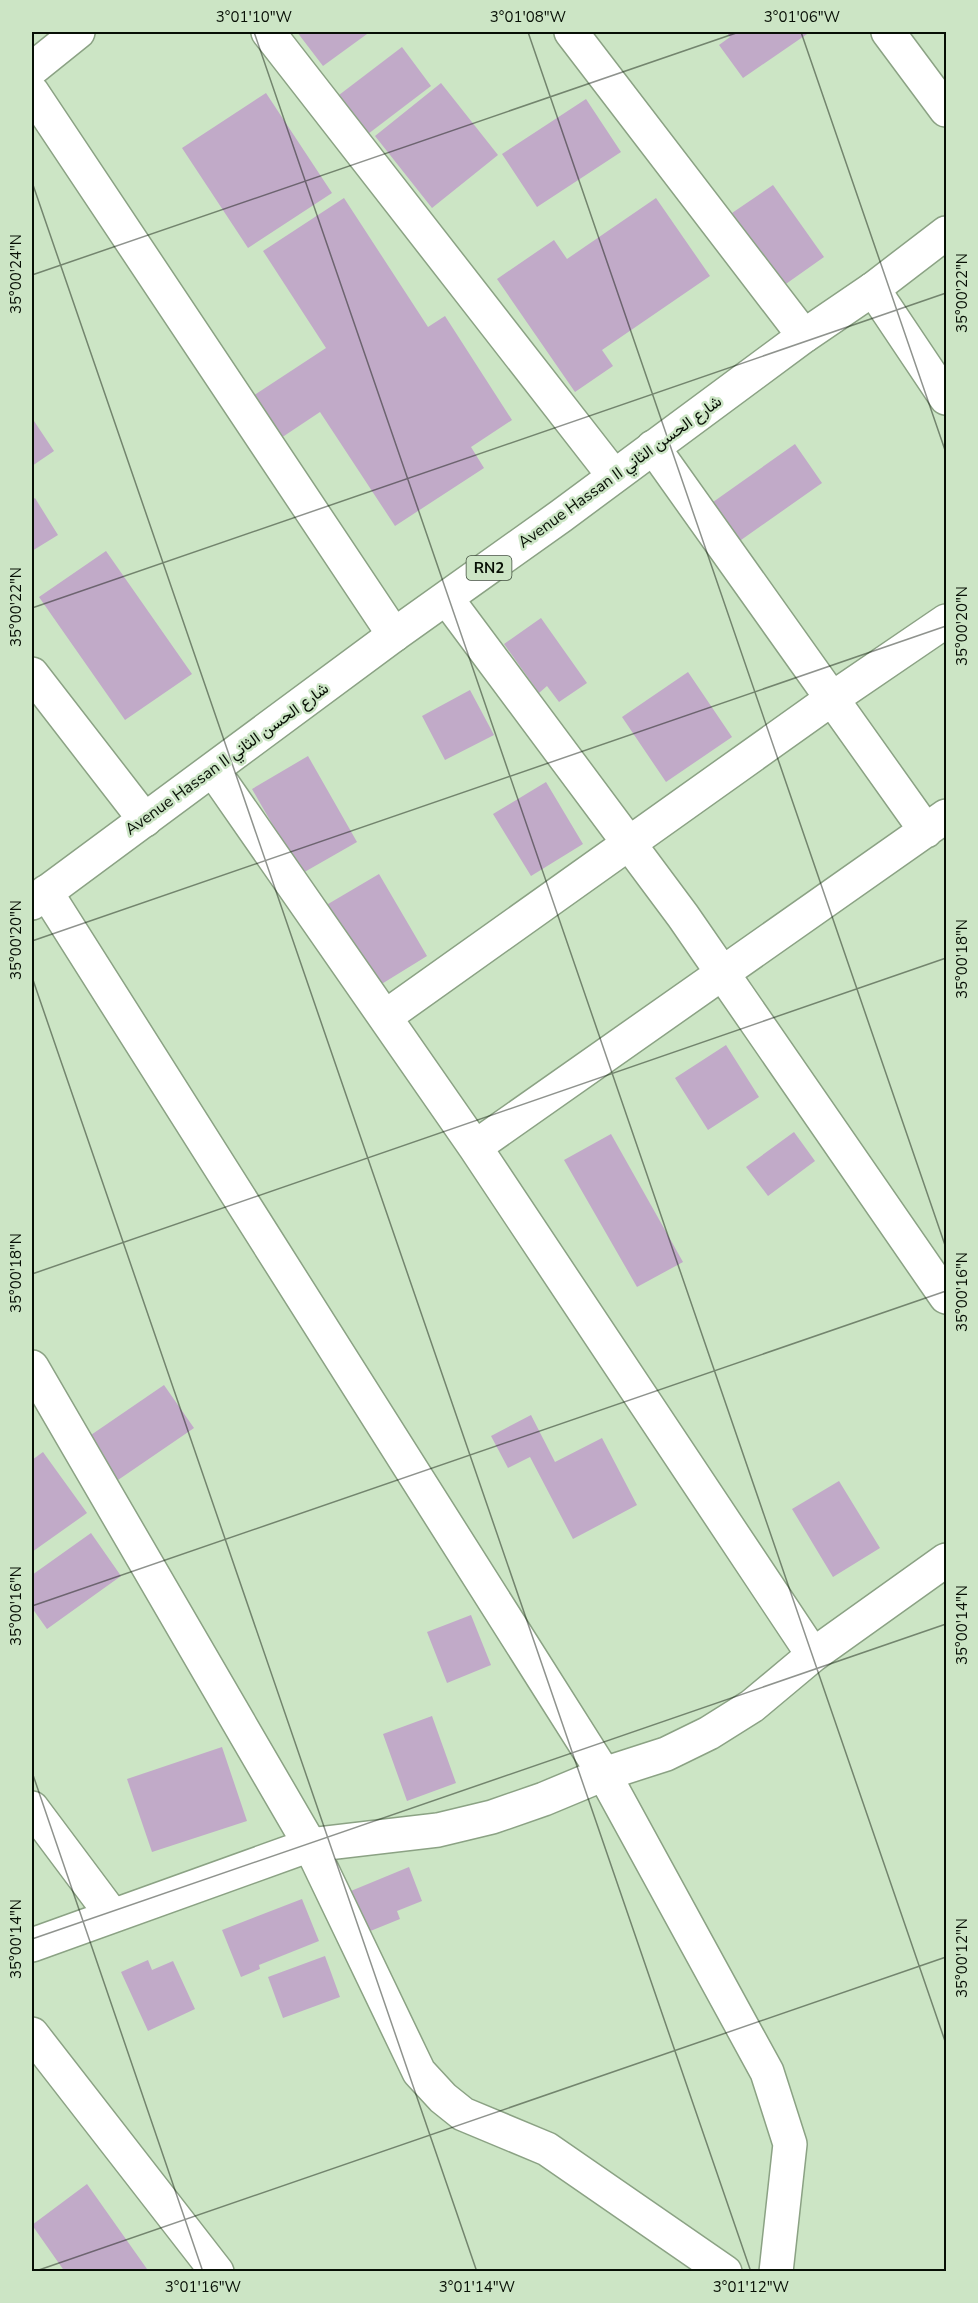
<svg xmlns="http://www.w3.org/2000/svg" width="978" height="2303" viewBox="0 0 978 2303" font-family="'Nunito Sans',Vazirmatn,sans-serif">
  <rect width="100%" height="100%" fill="#cce5c5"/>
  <path fill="#c1aac8" d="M297,32H365L367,34L323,66Z
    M726,32H810L743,78L719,45L730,37Z
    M402,47L431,86L368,134L339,95Z
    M441,83L498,155L432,208L375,136Z
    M266,93L332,193L248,248L182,148Z
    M586,99L621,152L537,207L502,154Z
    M773,185L824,257L783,286L732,213Z
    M344,198L428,327L445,316L512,420L471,447L484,468L395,526L320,412L281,438L253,396L326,348L263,251Z
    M656,198L710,276L602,350L613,366L575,392L497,279L554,240L567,259Z
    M32,418L54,451L32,466Z
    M795,444L822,483L734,545L706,507Z
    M35,498L58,535L32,551V500Z
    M106,551L192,674L125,720L39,597Z
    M541,618L587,683L559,702L547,686L539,693L504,644Z
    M688,672L732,737L666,782L622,717Z
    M470,690L494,735L445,760L422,716Z
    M308,756L357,842L301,874L252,789Z
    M546,782L583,844L531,876L493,814Z
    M379,874L427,956L380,985L323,907Z
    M726,1045L759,1097L708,1130L675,1078Z
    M794,1132L815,1161L768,1196L746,1167Z
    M611,1134L683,1262L637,1287L564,1160Z
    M164,1385L194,1428L118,1480L88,1437Z
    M531,1415L555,1462L602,1438L637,1505L573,1539L530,1457L508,1468L491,1436Z
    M43,1452L87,1513L32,1552V1460Z
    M839,1481L880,1548L833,1577L792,1509Z
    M91,1533L121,1576L47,1629L32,1608V1575Z
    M471,1615L491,1665L447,1683L427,1632Z
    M432,1716L456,1783L407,1801L383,1734Z
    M222,1747L247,1821L152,1852L127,1779Z
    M409,1867L422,1901L397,1911L400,1919L363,1934L346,1893Z
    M302,1899L319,1941L259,1965L260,1969L241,1977L222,1930Z
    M325,1956L340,1997L283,2018L268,1977Z
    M148,1960L152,1970L173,1961L195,2009L148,2031L121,1972Z
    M87,2184L147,2269L144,2272H65L32,2225Z"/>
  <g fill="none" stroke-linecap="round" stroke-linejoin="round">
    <g stroke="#8ba284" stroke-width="36">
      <path id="minor" d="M268,32L614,476
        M571,32L804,336
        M888,32L946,110
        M32,69L78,32
        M32,92L394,635
        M873,289L946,398
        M653,447L926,831
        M447,599L683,916L946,1297
        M32,674L145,820
        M213,770L475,1147L813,1655
        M385,1017L833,698L946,621
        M475,1147L946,816
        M32,1367L310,1845L419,2072L443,2098L463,2114L547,2149L725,2272
        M32,1808L112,1915
        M32,1945L310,1845L438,1830L492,1817L544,1799L604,1774L46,892
        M32,2034L217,2272
        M776,2272L790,2144L767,2072L604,1774L666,1754L709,1733L752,1706L813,1655L946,1560"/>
    </g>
    <g stroke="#8ba284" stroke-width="36">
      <path id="major" d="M32,903L394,635L561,516L804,336L873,289L946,233"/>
    </g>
    <use href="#minor" stroke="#fff" stroke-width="33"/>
    <use href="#major" stroke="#fff" stroke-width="33"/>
  </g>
  <path fill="none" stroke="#070f05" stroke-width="1.5" stroke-opacity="0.45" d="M254,32L946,2044M528,32L946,1248M801,32L946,453M32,182L751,2272M32,275L739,32M32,608L946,293M32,941L946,626M32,977L477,2272M32,1274L946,958M32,1606L946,1291M32,1772L203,2272M32,1939L946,1624M33,2272L946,1957"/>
  <g text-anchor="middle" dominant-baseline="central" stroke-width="5" stroke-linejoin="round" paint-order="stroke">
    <rect fill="#cce5c5" stroke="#424f3f" stroke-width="1.5" x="466.5" y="556" width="45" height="24" rx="4.5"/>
    <g font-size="15" font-weight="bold" fill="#070f05">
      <text x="489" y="568">RN2</text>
    </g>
    <g font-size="16" fill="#070f05" stroke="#cce5c5">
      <text transform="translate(620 472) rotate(-36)">Avenue Hassan II شارع الحسن الثاني</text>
      <text transform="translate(227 759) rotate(-36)">Avenue Hassan II شارع الحسن الثاني</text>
    </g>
  </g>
  <rect width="978" height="2303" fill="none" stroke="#cce5c5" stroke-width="66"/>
  <rect x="33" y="33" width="912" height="2237" fill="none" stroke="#070f05" stroke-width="2"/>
  <g font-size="15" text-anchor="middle" fill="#070f05">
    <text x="254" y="22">3°01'10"W</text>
    <text x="528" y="22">3°01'08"W</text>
    <text x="802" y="22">3°01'06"W</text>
    <text transform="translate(16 274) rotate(-90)" y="5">35°00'24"N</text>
    <text transform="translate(962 293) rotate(-90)" y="5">35°00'22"N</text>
    <text transform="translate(16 607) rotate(-90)" y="5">35°00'22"N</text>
    <text transform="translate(962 626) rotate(-90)" y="5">35°00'20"N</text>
    <text transform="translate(16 940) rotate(-90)" y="5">35°00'20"N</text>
    <text transform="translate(962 959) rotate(-90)" y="5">35°00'18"N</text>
    <text transform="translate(16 1273) rotate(-90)" y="5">35°00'18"N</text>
    <text transform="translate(962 1292) rotate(-90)" y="5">35°00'16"N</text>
    <text transform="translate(16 1606) rotate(-90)" y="5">35°00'16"N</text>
    <text transform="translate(962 1625) rotate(-90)" y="5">35°00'14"N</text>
    <text transform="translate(16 1939) rotate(-90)" y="5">35°00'14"N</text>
    <text transform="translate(962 1958) rotate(-90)" y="5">35°00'12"N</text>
    <text x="203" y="2292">3°01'16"W</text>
    <text x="477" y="2292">3°01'14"W</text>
    <text x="751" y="2292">3°01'12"W</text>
  </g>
</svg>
